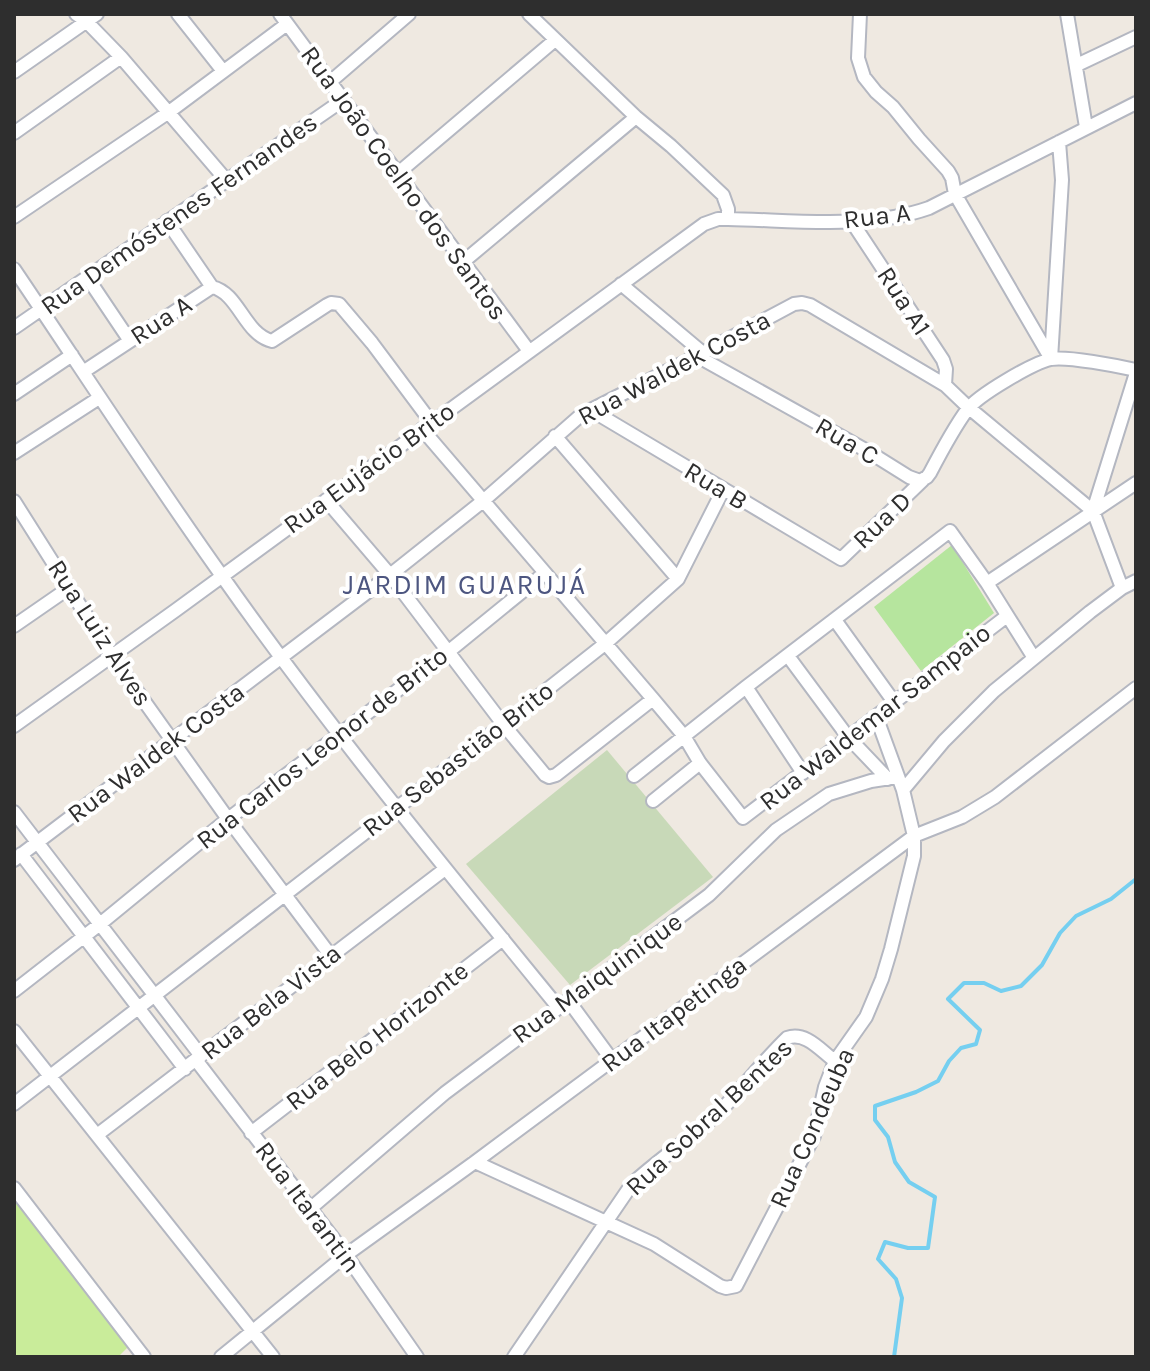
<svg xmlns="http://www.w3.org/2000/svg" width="1150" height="1371" viewBox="0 0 1150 1371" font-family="Karla,sans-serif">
  <rect width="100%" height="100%" fill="#efe9e1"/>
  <path fill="#b6e59e" d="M952,545L994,613L921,671L874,607Z"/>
  <path fill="#c8d9b8" d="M607,750L713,877L570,985L466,864Z"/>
  <path fill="#c9ec9a" d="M14,1198L128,1347L118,1357H14Z"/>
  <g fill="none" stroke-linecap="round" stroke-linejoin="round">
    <path stroke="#75cff0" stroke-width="4" d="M894,1357L902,1298L896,1279L878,1259L885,1242L908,1248H928L935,1197L909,1182L895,1162L888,1137L875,1120V1106L916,1092L938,1081L949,1061L961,1048L976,1044L980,1030L948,999L964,983H984L1001,991L1021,986L1042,965L1060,933L1076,916L1111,899L1136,879"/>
    <g stroke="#b4b7c1" stroke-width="16">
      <path id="street" d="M76,14L86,21L121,57L227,181
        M178,14L223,71
        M280,14L529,351
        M529,14L636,117L671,146L723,195L728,209V219
        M860,14L858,58L864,77L876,92L893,107L919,139L948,171L952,178L955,194L1051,359
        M1067,14L1086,127
        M1077,65L1136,37
        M14,72L97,14
        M330,82L409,14
        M14,133L121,57
        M397,174L555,40
        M14,217L169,112L287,24
        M852,222L943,360L946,369L945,385
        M463,262L636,117
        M14,269C83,371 150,475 222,576C327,725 443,866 558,1007
        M87,277L130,341
        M621,284L703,353
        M212,287C239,293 244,334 272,341L327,305L331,303L339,304L372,343L431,422
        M14,328L343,100
        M697,356L869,452L909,477L920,481L927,477L930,473C941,452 953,429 967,410C978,395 1033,363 1051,359C1067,356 1118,366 1136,370
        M1051,359L1062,180L1059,142
        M83,372L212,287L167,221
        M14,394L72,355
        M591,410L841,559L923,480
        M422,429L653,699L684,736L700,763L743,818L1007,616
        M555,436L678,579
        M14,453L99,398
        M326,500L390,575L503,724L545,775L549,777L556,775L653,699
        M14,501L112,656L228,819L331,956
        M1093,511L1136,373
        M987,583L1136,483
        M835,620L894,702
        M14,626L69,588
        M788,656L848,737L888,779
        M746,687L803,773
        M14,726L176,610L704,224L718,219H728C793,220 866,230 929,208L1136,103
        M634,776L746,687L950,531L987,583L1034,658
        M903,790L944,741L994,691L1090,612L1122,588L1136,581
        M653,801L700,763
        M14,812L201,1056
        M21,854L185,1069
        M14,860L390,575L483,501L581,415L697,356L794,304L802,303L810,305L945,385L968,407L1093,511L1122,588
        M14,991L100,924L228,819L448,652L545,573
        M568,1000L612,1060
        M14,1031L273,1357
        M196,1060L346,1255L417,1357
        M14,1104L397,808L606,643L678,579L723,490
        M251,1133L503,939
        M97,1135L445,869
        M475,1162L654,1244L720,1286L726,1288L736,1286L814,1136L825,1087L835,1061L866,1017L882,979L891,949L914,856V836L903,790L876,716
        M14,1188L144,1357
        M311,1208L445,1093L709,895L776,830L829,794L871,781L897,777
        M221,1357L346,1255L475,1162L914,836L962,817L995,797L1136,688
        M514,1357L632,1184C660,1158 692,1138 719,1112C743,1088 763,1061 787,1038C806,1031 821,1051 835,1061"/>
    </g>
    <use href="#street" stroke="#fff" stroke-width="12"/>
  </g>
  <g text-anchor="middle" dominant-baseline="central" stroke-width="8" stroke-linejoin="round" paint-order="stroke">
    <g font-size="26" fill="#2e2e2e" stroke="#fff">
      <text transform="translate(404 183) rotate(54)">Rua João Coelho dos Santos</text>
      <text transform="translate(179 214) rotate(-35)">Rua Demóstenes Fernandes</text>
      <text transform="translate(877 216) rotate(-7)">Rua A</text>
      <text transform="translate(904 301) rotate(57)">Rua A1</text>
      <text transform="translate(161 320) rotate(-33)">Rua A</text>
      <text transform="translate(674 368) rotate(-28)">Rua Waldek Costa</text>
      <text transform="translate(847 441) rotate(30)">Rua C</text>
      <text transform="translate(369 468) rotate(-36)">Rua Eujácio Brito</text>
      <text transform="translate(716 486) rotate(31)">Rua B</text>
      <text transform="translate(882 520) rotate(-44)">Rua D</text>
      <text transform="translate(100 633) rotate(57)">Rua Luiz Alves</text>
      <text transform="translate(875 717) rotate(-38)">Rua Waldemar Sampaio</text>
      <text transform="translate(322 748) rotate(-38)">Rua Carlos Leonor de Brito</text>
      <text transform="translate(156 753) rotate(-37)">Rua Waldek Costa</text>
      <text transform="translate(458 759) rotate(-38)">Rua Sebastião Brito</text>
      <text transform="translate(597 978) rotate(-36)">Rua Maiquinique</text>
      <text transform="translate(271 1002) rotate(-38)">Rua Bela Vista</text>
      <text transform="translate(674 1014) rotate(-37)">Rua Itapetinga</text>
      <text transform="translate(377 1036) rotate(-38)">Rua Belo Horizonte</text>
      <text transform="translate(709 1117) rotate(-43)">Rua Sobral Bentes</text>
      <text transform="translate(812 1128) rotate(-66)">Rua Condeuba</text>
      <text transform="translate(308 1207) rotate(53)">Rua Itarantin</text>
    </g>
    <g font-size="28" letter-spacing="2" fill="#4d5680" stroke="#fff">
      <text x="465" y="584">JARDIM GUARUJÁ</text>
    </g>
  </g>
  <rect width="1150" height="1371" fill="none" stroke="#2e2e2e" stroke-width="32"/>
</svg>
